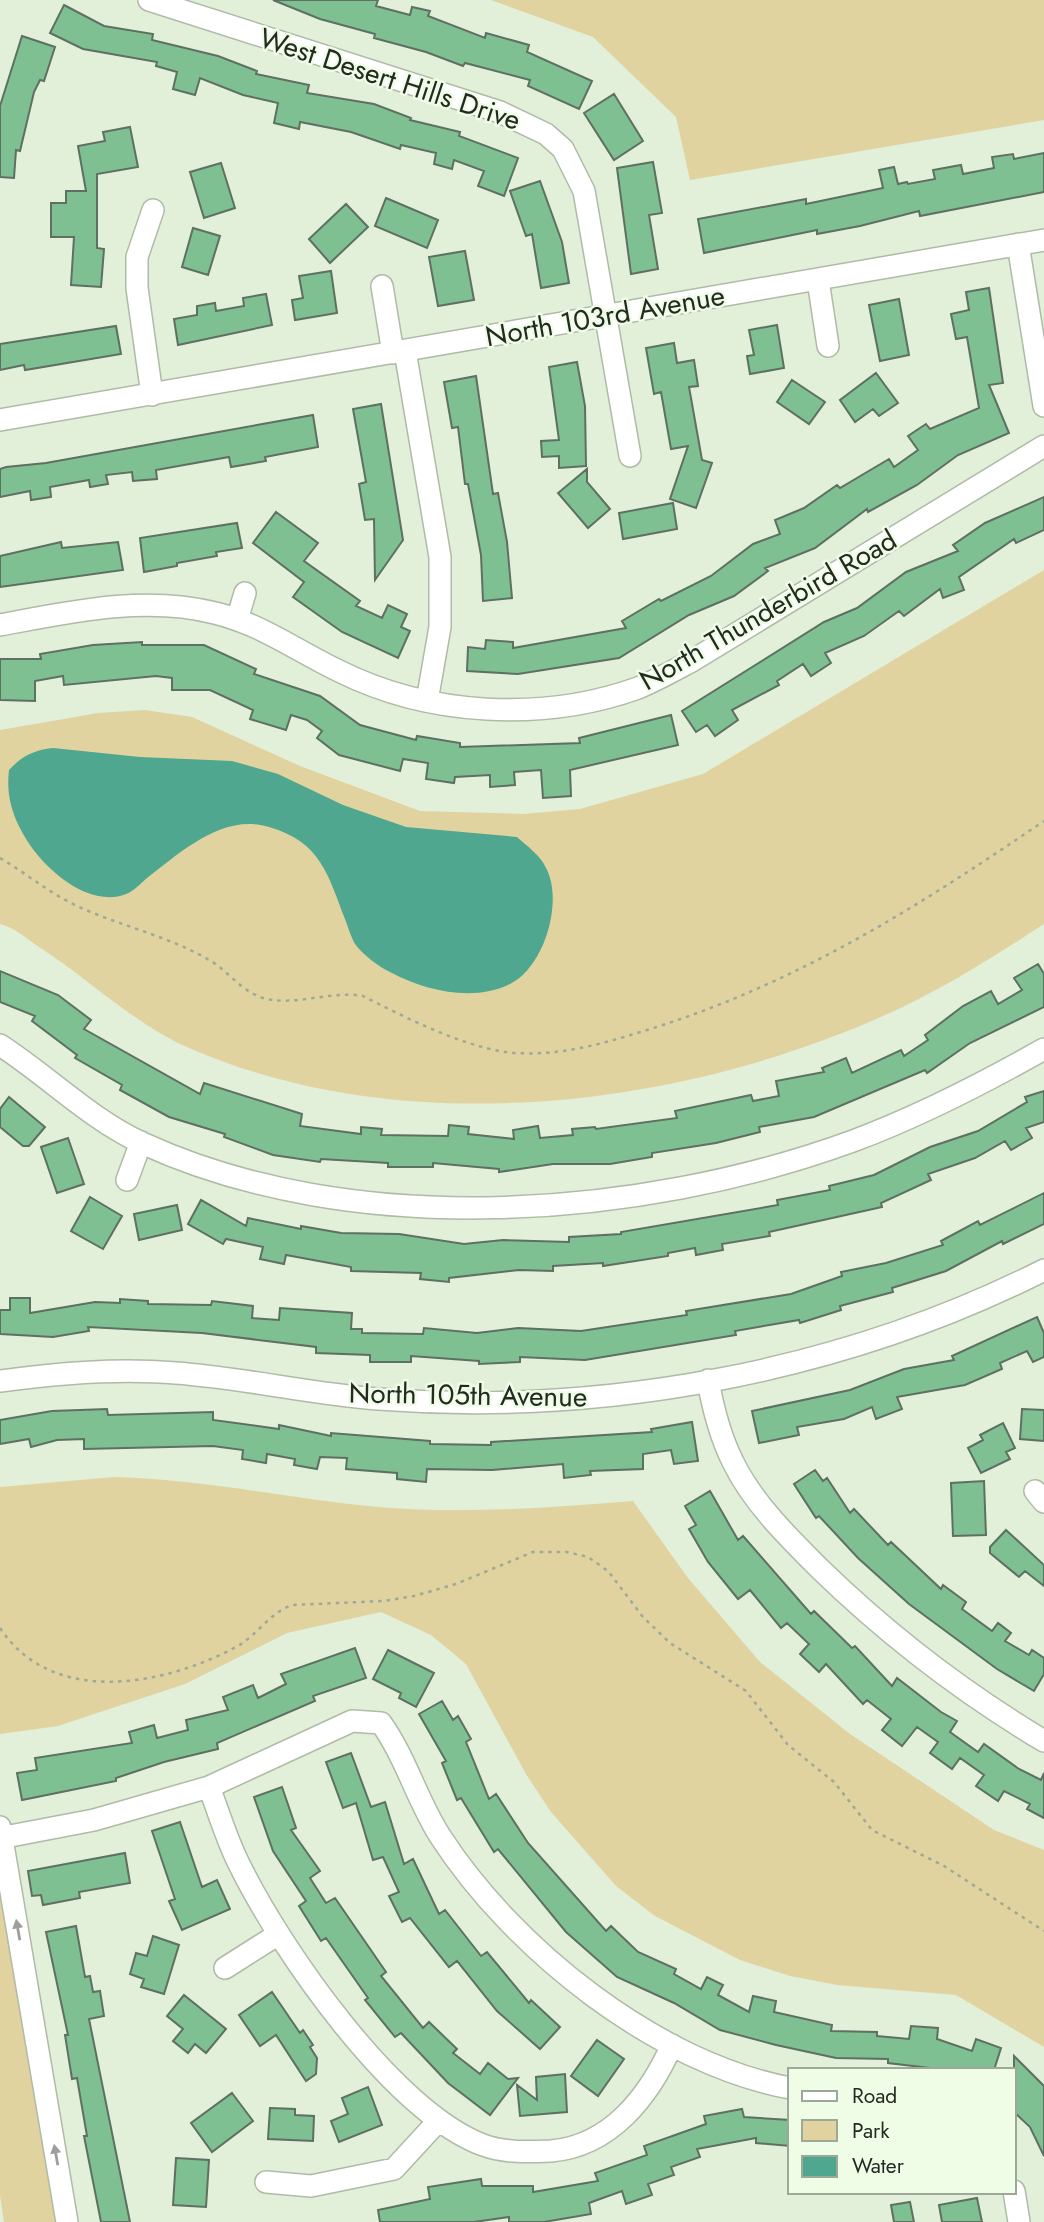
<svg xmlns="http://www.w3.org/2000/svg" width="1044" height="2222" viewBox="0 0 1044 2222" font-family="Jost,sans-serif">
  <rect width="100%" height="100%" fill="#e2efd9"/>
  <path fill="#e1d3a0" d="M491,0H1044V120L690,180L676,117L593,37Z
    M1044,570V924C995,956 945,988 892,1012C682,1108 405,1142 189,1048C134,1024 89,979 39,947C27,939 14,927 0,924V730L98,713L145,710L192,717L300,766L420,811L523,814L580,809L703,774Z
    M114,1477C203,1479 290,1499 378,1507C463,1514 548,1508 633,1501L688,1578L760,1662L850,1734L994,1830L1044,1850V2047L956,1995L837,1985L790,1976L740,1960L655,1916L616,1886L551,1812L526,1774L466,1664L431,1635L381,1612L287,1633L185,1684L58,1726L0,1734V1487Z
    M0,1883L59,2222H4L0,2195Z"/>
  <path fill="#4ea78e" d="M53,748L140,757L232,761L278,774L343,805L406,827L517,837C527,846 541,856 546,868C564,901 544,968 510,984C474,1002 426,991 392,973C379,967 364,956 355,944C351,937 348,927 345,919C328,875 321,842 269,827C223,813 181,852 147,878C141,883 134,891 126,894C93,907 55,877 36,853C17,828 5,802 9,770C22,756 34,750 53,748Z"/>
  <path fill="#7fc092" stroke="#5d7062" stroke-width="2" d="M273,0H378L376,6L410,15L412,7L430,11L428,16L485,38L486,33L529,45L527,52L592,81L579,109L528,86L530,80L465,63L463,66L426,52L374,38L375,34L320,19Z
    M64,5L104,26L153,34L152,40L218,56L257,71L256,74L309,85L307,93L374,104L411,118L410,120L460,132L459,136L518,158L504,196L478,186L484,171L454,160L452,169L434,164L436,153L401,145L400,149L351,132L300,122L299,129L274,123L278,103L243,95L200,78L195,95L173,89L177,72L156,66L157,62L83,49L50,33Z
    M22,36L55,47L44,81L40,80L34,92L20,151L16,150L14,178L0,177V106Z
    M614,94L643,141L614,160L584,113Z
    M130,127L138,167L97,174V248L104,249L101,287L71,285L74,237H51V203H66V191H86L78,146L105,141L103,132Z
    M1044,153V192L920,216L919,211L860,226L817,234V230L704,253L698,219L806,199V204L883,188L879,170L894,167L898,184L907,182L908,184L935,179L933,170L961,165L963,174L994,168L992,157L1013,154L1014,159Z
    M653,162L662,213L649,215L658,269L631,274L617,168Z
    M221,163L235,208L204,218L190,172Z
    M540,181L562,242L569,283L541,288L532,234L526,236L510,191Z
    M386,198L438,220L427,248L375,226Z
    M346,204L368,227L330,263L309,239Z
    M193,228L220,236L208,275L182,267Z
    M465,251L474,300L438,306L429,257Z
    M331,271L337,313L295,320L292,300L303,298L299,276Z
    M989,288L1003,383L989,385L1009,433L958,455L917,485L868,512L867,509L815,548L765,568L768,571L734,596L689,615L619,658L518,674L467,671L468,647L485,649L486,640L513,642V648L626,628L622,621L659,599L661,601L711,576L753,544L780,534L775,520L804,508L837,485L840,488L889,459L894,467L918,450L908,436L926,424L930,429L979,408L967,337L956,339L951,314L969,310L966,292Z
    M266,294L272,325L178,345L174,319L197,315V306L215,303L216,311L244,306L243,298Z
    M899,299L909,355L880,361L869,305Z
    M777,325L784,368L750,374L747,356L754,355L749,330Z
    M116,326L121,354L25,370L24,365L0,370V344Z
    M674,343L677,363L694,360L698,386L689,387L702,460L712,463L696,508L670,499L688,446L671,449L661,392L654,394L646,348Z
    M577,362L585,406L586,466L559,468V456L542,457L541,441L559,440L549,367Z
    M876,373L898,403L879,416L873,409L855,422L840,400Z
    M476,376L493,494L498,493L507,542L512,598L483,601L481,555L468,484H465L458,427L452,428L444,382Z
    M792,380L825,402L809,424L777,402Z
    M381,404L403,540L375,580L374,519L365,520L359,484L366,482L353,409Z
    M313,415L318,447L265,457L266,461L231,467L229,457L156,470L157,479L133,481L132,472L106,475L108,484L90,487L89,480L50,487L51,497L31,500L30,491L0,497V469L6,467L46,463Z
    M587,469V482L610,509L588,528L558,493Z
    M1044,497V530L1016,543L1014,539L959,577L964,590L943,598L940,589L904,616L899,611L864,636L825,653L831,663L811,676L803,664L777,681L779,685L732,710L738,720L715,736L707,725L696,732L682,711L824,622L857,608L906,572L958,551L953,545L985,523Z
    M673,503L677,529L623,539L619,513Z
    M276,512L318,543L304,561L360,601L356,606L382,618L388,605L407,614L401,627L410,631L398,658L342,632L293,597L304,582L253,543Z
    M237,523L242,548L216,552L217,556L177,563V566L144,572L140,538Z
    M61,542L62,548L118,542L123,570L0,587V556Z
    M142,642V645H204L256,669L254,674L320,696L360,725L416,740L417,736L460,743V747L580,743L579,738L671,715L678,745L570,770L571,796L543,798L541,770L514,772L515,785L490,787V775L455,777L454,783L426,779L428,763L403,759L400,771L339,755L317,738L322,731L307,720L291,715L286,730L250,719L253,710L210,690H172V678L156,676L64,685L63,676L35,681V701L0,700V659H41L40,654L93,645Z
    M1038,964L1044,974V1007L970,1043L927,1073L925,1070L814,1117L759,1127L760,1132L716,1143L652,1153V1157L610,1164H553L499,1172V1169L433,1163V1167H388V1163L321,1159L320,1162L273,1155L224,1137L225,1134L169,1117L120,1090L122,1085L75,1058L77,1055L32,1021L35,1016L0,1002V971L58,995L91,1020L84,1029L200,1094L204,1083L302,1114L300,1126L361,1134V1127L382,1129L381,1135L448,1136L449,1125L469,1127L468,1134L514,1139L513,1130L538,1126L540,1138L573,1135L572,1129L595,1127L596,1129L677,1118L675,1111L751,1095L753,1101L779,1096L776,1081L824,1072L822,1068L846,1058L852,1073L901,1050L904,1056L928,1040L925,1035L963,1006L991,991L998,1004L1022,990L1014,978Z
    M1044,1091V1122L1026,1128L1032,1138L1011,1150L1005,1141L975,1158L928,1174L931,1180L881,1203L882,1207L769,1232L770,1236L722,1244L723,1250L696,1255L695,1248L668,1253V1256L603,1266V1263L553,1266V1271L519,1270L449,1278V1282L420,1279L421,1273L351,1271V1267L286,1255L284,1264L260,1259L263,1247L226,1239L223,1244L188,1224L201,1200L246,1226L248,1218L301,1229V1226L341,1233L399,1234L464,1244L503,1240L569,1242V1237L621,1234V1232L778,1205L777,1200L830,1190L829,1186L874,1175L930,1147L978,1131L1027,1102L1025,1097Z
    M9,1097L45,1127L29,1146H23L0,1127V1109Z
    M68,1138L84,1184L57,1193L41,1147Z
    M1044,1193V1224L1003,1244L1002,1241L946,1271L892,1288L893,1292L840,1306L841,1310L800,1323L799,1320L735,1331L736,1335L585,1360L520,1357V1362L479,1364V1361L411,1356V1362H370V1355L316,1353V1347L202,1333L88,1327L89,1331L53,1337L0,1334V1310H10V1298H30V1313L95,1302L120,1303V1299L148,1301V1304L211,1305L212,1301L253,1306L252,1318L279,1320L280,1308L352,1313L351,1329H362V1333L423,1334L424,1328L477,1333L518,1328L581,1331L687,1315L686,1311L791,1294L842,1276L841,1272L886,1263L943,1245L941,1241L978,1221L980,1225Z
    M90,1197L122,1216L103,1249L71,1231Z
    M177,1205L182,1230L139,1240L134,1214Z
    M1037,1317L1044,1333V1357L1033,1362L1027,1351L1000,1363L1002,1369L965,1385L897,1397L902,1409L876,1419L872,1407L844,1419L797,1427L799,1435L759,1443L752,1411L850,1390L904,1369L954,1360L952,1356Z
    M107,1409L108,1415L213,1412V1420L279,1429V1425L331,1436V1433L430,1441V1444L491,1445V1442L652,1432L651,1429L692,1422L698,1461L674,1464L671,1450L643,1454V1469L590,1471L591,1475L564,1478L563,1464L492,1470L427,1469L426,1482L397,1479V1473L346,1469L347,1458L320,1457L317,1469L294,1465L295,1459L267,1454L266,1463L242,1459L243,1450L213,1446L84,1449V1439L57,1440L31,1447L29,1439L0,1444V1420L52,1411Z
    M1022,1409L1044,1410V1441L1020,1439Z
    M1003,1423L1015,1448L1006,1452L1010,1459L981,1473L968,1448L983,1440L980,1435Z
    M815,1470L823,1481L827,1478L850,1513L854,1509L888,1545L891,1542L941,1589L943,1585L966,1602L962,1609L992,1631L998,1623L1011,1633L1005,1641L1029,1655L1032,1650L1044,1658V1674L1034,1691L997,1669L909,1604L858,1558L819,1516L816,1518L794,1484Z
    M984,1481L986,1535L953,1536L951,1483Z
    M710,1491L738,1540L743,1536L811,1614L814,1611L852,1648L855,1646L892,1686L897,1678L941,1712L957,1721L950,1732L978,1752L984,1744L1019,1769L1041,1780L1044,1773V1818L1027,1809L1030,1804L1004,1791L998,1801L976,1786L984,1775L960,1758L952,1769L930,1753L938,1742L917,1727L902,1746L882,1730L891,1719L867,1700L863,1704L826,1664L819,1672L800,1654L809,1644L787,1623L781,1628L750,1590L738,1599L708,1562L689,1529L696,1525L685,1506Z
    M1006,1530L1044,1565V1586L1025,1571L1019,1577L990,1553V1547Z
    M355,1648L366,1678L313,1696L315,1701L217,1743L218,1749L164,1762L116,1778V1781L22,1800L17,1773L37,1770L35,1758L132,1743L129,1732L154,1725L157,1738L188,1730L186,1720L228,1710L223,1697L253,1685L258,1698L286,1684L281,1674Z
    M388,1650L434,1673L416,1707L399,1698L401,1693L373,1679Z
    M442,1701L453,1720L458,1716L471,1739L466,1742L489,1799L496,1794L528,1843L606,1931L611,1926L638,1952L676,1969L674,1974L701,1989L707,1977L723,1985L718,1995L749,2012L753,1996L776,2001L774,2012L832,2025L831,2031L877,2032V2036L909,2039L911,2026L938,2028L937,2039L972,2051L976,2039L1001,2048L994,2070H947L888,2063V2059L836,2058L776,2045L720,2030L674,2003L617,1977L566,1932L498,1849L494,1852L461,1798L457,1800L442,1763L446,1761L419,1714Z
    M351,1753L371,1807L385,1802L404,1864L413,1859L439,1914L445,1910L481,1956L487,1952L529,2003L531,2000L560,2027L540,2049L497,2011L457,1961L449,1967L410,1918L402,1922L389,1896L399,1892L383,1857L373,1860L356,1803L343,1808L326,1762Z
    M282,1787L296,1828L291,1830L320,1871L310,1878L326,1903L335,1898L386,1972L381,1976L423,2028L429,2022L457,2049L453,2053L480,2074L488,2063L508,2079L518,2078L490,2115L448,2083L401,2033L395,2037L365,2000L368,1998L326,1938L321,1941L299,1906L306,1901L273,1851L254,1797Z
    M180,1822L202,1887L217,1880L230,1909L182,1930L169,1901L175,1899L152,1831Z
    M125,1853L130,1883L79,1892L80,1898L43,1905L41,1895L32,1896L28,1871Z
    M76,1926L85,1977L90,1976L93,1992L100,1991L104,2016L89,2019L130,2222H101L84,2136H87L77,2078L72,2079L65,2035H68L46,1932Z
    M153,1936L179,1945L164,1994L141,1987L144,1979L130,1974L136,1953L147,1956Z
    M272,1992L300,2033L303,2030L313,2045L310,2047L317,2058L316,2074L306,2081L276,2035L260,2046L239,2015Z
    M184,1995L226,2029L206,2053L195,2044L188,2053L173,2041L183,2029L167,2016Z
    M597,2040L624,2059L598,2096L571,2076Z
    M1014,2056L1044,2086V2156L1030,2127L1014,2112Z
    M565,2074L567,2112L520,2116L517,2085L537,2100L536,2077Z
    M368,2087L382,2125L339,2142L331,2121L348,2114L342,2098Z
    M232,2093L253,2121L212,2152L191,2123Z
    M270,2108L295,2109V2115L314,2116L313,2141L268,2139Z
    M742,2109L744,2117L790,2120V2146L756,2143V2138L697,2149L700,2157L671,2167L674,2175L648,2184L652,2195L626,2204L622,2191L589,2203L591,2214L544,2222H509V2217L474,2222H380L378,2210L430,2199L428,2187L481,2179L482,2186H533V2192L598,2181L595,2173L647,2155L644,2146L706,2124L704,2116Z
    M176,2158L209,2160L206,2207L173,2205Z
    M977,2198L982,2222H942L939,2205Z
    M910,2202L914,2222H894L891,2205Z"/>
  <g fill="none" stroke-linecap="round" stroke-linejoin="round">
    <g stroke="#afbba6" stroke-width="24">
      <path id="minor" d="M149,0L500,112L546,134L563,149L584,191L630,456
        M1018,244L1044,406
        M818,280L828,346
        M382,286L393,353
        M405,351L440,557V627L427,701
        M152,395L137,288V257L153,210
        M0,420L1044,240
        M237,620L245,593
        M0,625C70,612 144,595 215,613C261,624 297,651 339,671C429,716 543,722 638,688C655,681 673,671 690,662L1044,446
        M0,1045C48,1076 90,1119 142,1143C353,1240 639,1219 853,1141C920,1116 982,1084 1044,1049
        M127,1180L141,1142
        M708,1380C713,1409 720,1436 733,1462C753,1503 788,1537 820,1569C889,1636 962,1692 1044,1741
        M0,1381C59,1373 117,1368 176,1373C244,1378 311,1394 378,1399C604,1416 842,1372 1044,1270
        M1035,1491L1044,1502
        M209,1787C219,1813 227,1841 240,1866C282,1951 393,2111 483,2145C505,2153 528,2152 551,2151C611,2146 649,2096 672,2045
        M0,1827L67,2222
        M0,1838L94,1820L209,1787L352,1721L381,1723C406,1758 417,1800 440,1836C513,1949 656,2063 790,2088
        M225,1968L277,1935
        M266,2182L311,2186L394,2169L439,2120
        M1014,2191L1019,2222"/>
    </g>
    <path stroke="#9fa998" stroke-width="2.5" stroke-dasharray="3.5 5" stroke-linecap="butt" d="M0,858C26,873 49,893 77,906C120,926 169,936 211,961C229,972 241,991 263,998C295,1007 330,990 363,996C404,1017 462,1046 506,1052C554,1058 602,1044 647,1030C796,984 916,908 1044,821
      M0,1628C53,1708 165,1685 236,1647C257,1636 269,1613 292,1605L384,1601L414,1596L456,1584L533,1552H567L588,1557L608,1571L643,1617L670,1643L746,1691L788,1745L834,1782L872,1830L944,1866L1044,1931"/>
    <use href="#minor" stroke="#fff" stroke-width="21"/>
  </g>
  <defs><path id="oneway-solid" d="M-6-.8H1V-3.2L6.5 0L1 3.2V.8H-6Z" transform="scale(1.75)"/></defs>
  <g fill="#9c9f9b">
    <use href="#oneway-solid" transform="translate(18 1930) rotate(-100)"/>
    <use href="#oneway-solid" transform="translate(56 2155) rotate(-100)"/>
  </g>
  <g text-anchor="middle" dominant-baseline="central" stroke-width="5" stroke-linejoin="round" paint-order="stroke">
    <g font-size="28" fill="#242921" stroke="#effde7">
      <text transform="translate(390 79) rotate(18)">West Desert Hills Drive</text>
      <text transform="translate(605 316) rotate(-10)">North 103rd Avenue</text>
      <text transform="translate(768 610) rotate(-30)">North Thunderbird Road</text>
      <text transform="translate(468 1395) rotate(1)">North 105th Avenue</text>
    </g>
  </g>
  <rect x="788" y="2068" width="228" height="126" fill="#effde7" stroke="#9ea898" stroke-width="2"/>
  <rect x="802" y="2091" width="35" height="10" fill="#ffffff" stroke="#9ea898" stroke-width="2"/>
  <text x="852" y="2103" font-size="21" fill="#242921">Road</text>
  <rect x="802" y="2120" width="35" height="21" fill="#e1d3a0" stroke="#9ea898" stroke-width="2"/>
  <text x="852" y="2138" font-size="21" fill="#242921">Park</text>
  <rect x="802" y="2156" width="35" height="21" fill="#4ea78e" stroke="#9ea898" stroke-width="2"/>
  <text x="852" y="2173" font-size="21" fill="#242921">Water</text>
</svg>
